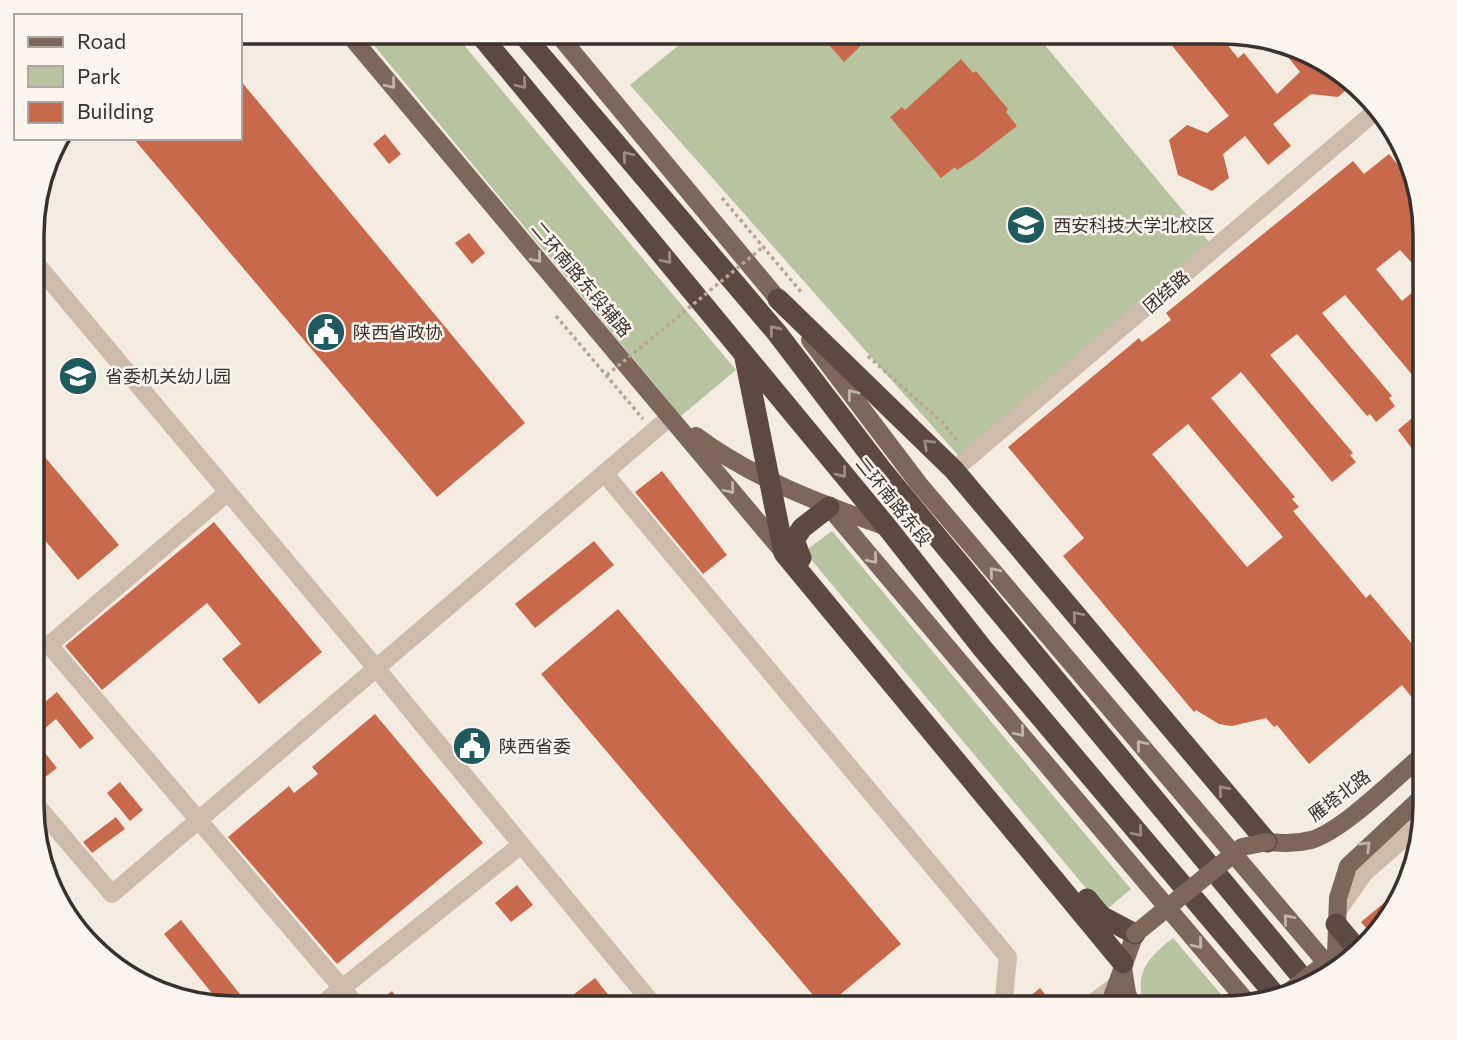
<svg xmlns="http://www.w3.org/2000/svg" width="1457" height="1040" viewBox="0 0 1457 1040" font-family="Commissioner,'Noto Sans SC',sans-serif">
  <rect width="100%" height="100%" fill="#f4ebe1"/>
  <path fill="#b8c4a0" d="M363,32H453L736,370L681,416Z
    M695,32H1034L1215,249L965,463L630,85Z
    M832,531L1131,889L1105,911L809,557V548Z
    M1173,938L1230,1005L1227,1008H1146C1132,976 1147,958 1173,938Z"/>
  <path fill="#c8694b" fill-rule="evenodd" d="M818,32H875L844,62Z
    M1161,32H1217L1238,58L1244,53L1277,94L1300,72L1275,41L1300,47L1346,74L1354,83L1338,97L1311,94L1273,124L1291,146L1268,165L1245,136L1223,154L1229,178L1212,191L1178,175L1169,140L1187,125L1207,133L1229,116Z
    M961,59L973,73L976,71L1008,109L1006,112L1017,126L974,159L957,170L955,167L941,178L890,117L902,107L905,110Z
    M240,80L525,423L437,497L133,138H240Z
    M385,134L401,154L389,164L373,144Z
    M1389,154L1416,187L1425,221V277L1400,250L1376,269L1402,301L1425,282V390L1345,295L1322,313L1392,396L1389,398L1395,406L1376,422L1370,414L1367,416L1297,334L1270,355L1353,453L1350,455L1356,462L1332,482L1241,372L1211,398L1295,497L1292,499L1299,507L1293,511L1366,598L1370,594L1425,659V690L1414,700L1402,685L1309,764L1277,725L1274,727L1266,718L1232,726L1219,724L1196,710L1194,712L1063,556L1084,538L1008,447L1139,338L1142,342L1171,320L1166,313L1353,161L1364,174ZM1188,424L1283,537L1247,567L1152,454Z
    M469,233L485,253L472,264L455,243Z
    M1425,407V466L1398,430Z
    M33,443L119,545L78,580L33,526Z
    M662,471L727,555L703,574L635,492Z
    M214,522L322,652L259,704L222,659L241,644L207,603L102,690L65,646Z
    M594,541L614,565L535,628L515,604Z
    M618,609L901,944L824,1008L541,674Z
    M57,692L94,738L80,749L56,719L33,738L57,768L40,781L33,772V712Z
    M375,714L483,843L337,964L228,837L289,786L294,793L318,774L312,767Z
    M120,782L143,810L130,821L107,793Z
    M116,817L125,829L92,853L83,842Z
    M1408,883L1383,929L1374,937L1361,922Z
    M517,885L533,905L511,922L495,903Z
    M181,920L251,1008H224L164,934Z
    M595,978L610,997L596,1008H583L573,995Z
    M1040,988L1056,1008H1016Z
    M392,991L405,1008H370Z"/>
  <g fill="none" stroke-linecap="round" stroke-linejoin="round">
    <path stroke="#b9a596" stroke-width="3.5" stroke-dasharray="3.5 3.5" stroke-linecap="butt" d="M722,198L802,293
      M556,316L643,419
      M868,356L943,423L958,442"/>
    <path stroke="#cdbbac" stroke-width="18" d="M33,260L376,668L656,1008
      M954,470L1377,110
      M605,474L1008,957L1003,1008
      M228,492L49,645L359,1008
      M33,801L112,894L670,417
      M1339,909L1364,873L1425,820
      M317,1008L521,845
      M1086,1008L1114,987"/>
    <path stroke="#7d675c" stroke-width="18" d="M347,32L784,553
      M556,32L787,310
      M810,340L919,484L1333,971
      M696,436C752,478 821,504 887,527
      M829,507L1248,1003
      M1267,842C1282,843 1296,844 1311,840C1343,831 1397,776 1425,753
      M1336,955L1338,898L1348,866L1425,794
      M1123,967L1127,993L1133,1008
      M1108,1008L1135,934"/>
    <path stroke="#5c4a42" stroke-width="21" d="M478,32L887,527L983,649L1276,996
      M521,32L777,333L881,469L1311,988
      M778,299L954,470L1267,842
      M745,358L784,553L1123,963
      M801,558L794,540L802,528L829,507
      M1087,899L1101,916L1135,934
      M1336,924L1358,950"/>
    <path stroke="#b9a596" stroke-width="3.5" stroke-dasharray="3.5 3.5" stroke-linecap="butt" d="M607,375L763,247"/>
    <path stroke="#7d675c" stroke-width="18" d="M1135,934L1242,847L1267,842
      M1286,994L1336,955"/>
  </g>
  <defs><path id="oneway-chevron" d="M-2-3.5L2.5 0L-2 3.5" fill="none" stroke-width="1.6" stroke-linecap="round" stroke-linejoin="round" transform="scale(1.75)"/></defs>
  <g stroke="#c2b5ac">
    <use href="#oneway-chevron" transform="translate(391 84) rotate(50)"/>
    <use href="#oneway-chevron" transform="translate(537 258) rotate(50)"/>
    <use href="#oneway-chevron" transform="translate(852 394) rotate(-128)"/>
    <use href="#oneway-chevron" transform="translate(730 489) rotate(50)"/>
    <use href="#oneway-chevron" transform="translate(873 559) rotate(50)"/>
    <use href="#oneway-chevron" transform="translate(994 572) rotate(-130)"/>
    <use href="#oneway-chevron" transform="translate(1020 732) rotate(50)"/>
    <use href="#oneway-chevron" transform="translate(1141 745) rotate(-130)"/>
    <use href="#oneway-chevron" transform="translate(1366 846) rotate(-44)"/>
    <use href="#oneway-chevron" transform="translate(1288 919) rotate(-130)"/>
    <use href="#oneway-chevron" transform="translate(1198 944) rotate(50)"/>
  </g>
  <g stroke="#9c8e87">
    <use href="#oneway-chevron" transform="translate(522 84) rotate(50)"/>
    <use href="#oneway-chevron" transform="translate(627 156) rotate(-130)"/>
    <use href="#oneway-chevron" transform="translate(667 259) rotate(50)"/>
    <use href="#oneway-chevron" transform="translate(774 330) rotate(-129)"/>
    <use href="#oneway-chevron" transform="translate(928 444) rotate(-136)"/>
    <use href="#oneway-chevron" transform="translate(842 473) rotate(51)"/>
    <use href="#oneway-chevron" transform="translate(1077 616) rotate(-130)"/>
    <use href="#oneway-chevron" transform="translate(1223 790) rotate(-130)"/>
    <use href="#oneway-chevron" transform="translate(1138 832) rotate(50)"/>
  </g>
  <defs>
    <g id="university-disc" transform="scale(2.0125)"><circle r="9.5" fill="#1f5a5e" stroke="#fbf5ee"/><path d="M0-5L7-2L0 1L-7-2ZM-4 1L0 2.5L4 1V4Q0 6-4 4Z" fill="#fff"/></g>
    <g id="civic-disc" transform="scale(2.0125)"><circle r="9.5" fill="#1f5a5e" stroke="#fbf5ee"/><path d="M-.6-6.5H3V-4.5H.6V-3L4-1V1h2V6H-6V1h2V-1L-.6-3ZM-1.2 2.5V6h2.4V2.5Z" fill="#fff"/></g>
    <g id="school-disc" transform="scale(2.0125)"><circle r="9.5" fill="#1f5a5e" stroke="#fbf5ee"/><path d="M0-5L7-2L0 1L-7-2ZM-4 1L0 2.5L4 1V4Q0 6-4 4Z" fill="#fff"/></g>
  </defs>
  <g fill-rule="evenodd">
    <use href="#university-disc" x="1026" y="225"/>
    <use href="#civic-disc" x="326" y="332"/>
    <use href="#school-disc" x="78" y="376"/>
    <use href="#civic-disc" x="472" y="746"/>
  </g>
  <g text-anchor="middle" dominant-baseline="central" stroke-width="5" stroke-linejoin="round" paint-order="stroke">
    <g font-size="18" fill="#3b302b" stroke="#fbf5ee" text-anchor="start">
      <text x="1053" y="225">西安科技大学北校区</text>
      <text x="353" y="332">陕西省政协</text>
      <text x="105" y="376">省委机关幼儿园</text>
      <text x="499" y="746">陕西省委</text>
    </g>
    <g font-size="18" fill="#3b302b" stroke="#fbf5ee">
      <text transform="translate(582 279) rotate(50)">二环南路东段辅路</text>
      <text transform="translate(1166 291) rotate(-41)">团结路</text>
      <text transform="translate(894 501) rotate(51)">二环南路东段</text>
      <text transform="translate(1339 795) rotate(-37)">雁塔北路</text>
    </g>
  </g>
  <path d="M0 0H1457V1040H0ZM235 44H1222A191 191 0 0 1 1413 235V805A191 191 0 0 1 1222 996H235A191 191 0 0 1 44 805V235A191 191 0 0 1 235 44Z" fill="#fbf5ee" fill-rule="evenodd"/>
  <path fill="none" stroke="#3b302b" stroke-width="3.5" d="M235 44H1222A191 191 0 0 1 1413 235V805A191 191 0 0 1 1222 996H235A191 191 0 0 1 44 805V235A191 191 0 0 1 235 44Z"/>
  <rect x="14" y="14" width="228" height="126" fill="#fbf5ee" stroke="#aea6a0" stroke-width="2"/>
  <rect x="28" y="37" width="35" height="10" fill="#7d675c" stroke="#aea6a0" stroke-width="2"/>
  <text x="77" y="49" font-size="21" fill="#3b302b">Road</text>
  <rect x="28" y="66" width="35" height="21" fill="#b8c4a0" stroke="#aea6a0" stroke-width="2"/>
  <text x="77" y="84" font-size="21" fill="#3b302b">Park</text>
  <rect x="28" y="102" width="35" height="21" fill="#c8694b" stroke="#aea6a0" stroke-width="2"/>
  <text x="77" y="119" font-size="21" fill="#3b302b">Building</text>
</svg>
